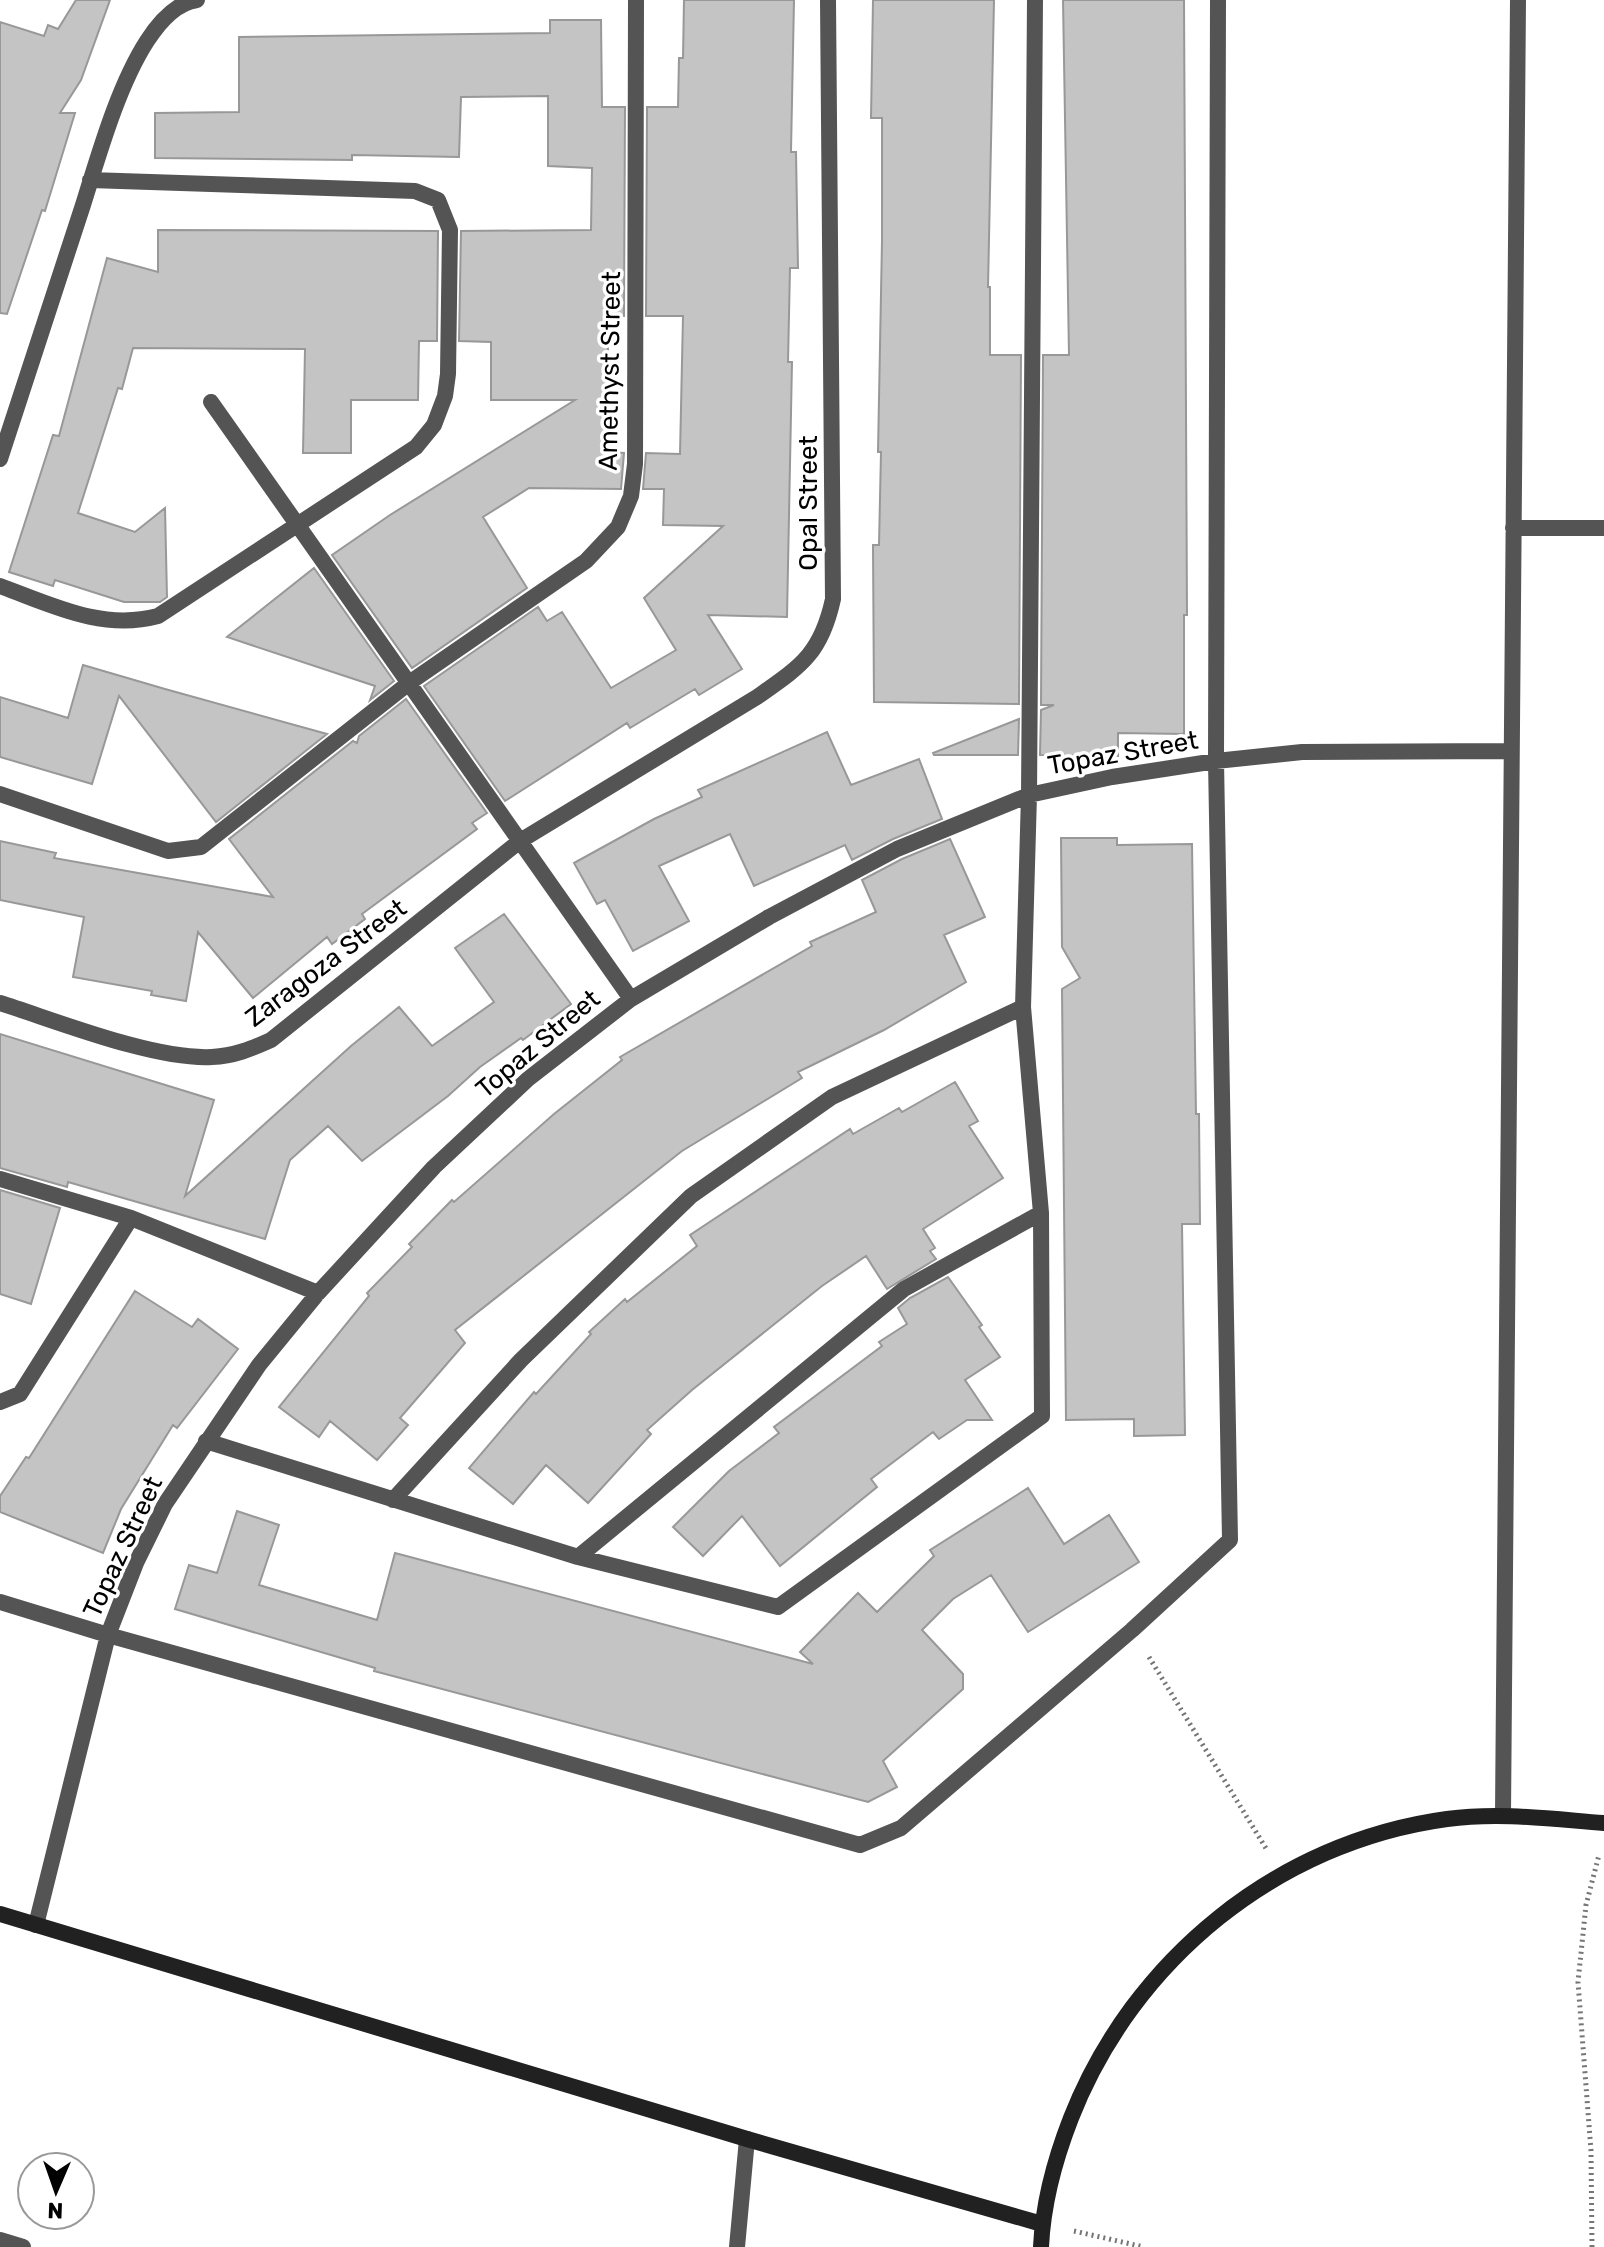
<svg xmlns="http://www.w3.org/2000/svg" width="1604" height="2247" viewBox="0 0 1604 2247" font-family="Rubik,sans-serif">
  <rect width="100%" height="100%" fill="#fff"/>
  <path fill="#c4c4c4" stroke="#989898" stroke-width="2" d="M76,0H110L81,80L60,113H75L45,211L42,210L7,314L0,313V22L44,36L48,25L58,29Z
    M684,0H794L791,152H796L798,268H790L788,362H792L787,617L708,615L742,669L699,695L695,689L630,728L627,723L505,801L424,686L538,607L547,621L562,612L611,688L676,650L644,598L723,526L663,525L664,489H643L646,453L680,454L683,316H646L647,107H678L679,58H683Z
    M873,0H994L988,287H990V355H1021L1019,704L874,702L873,545H879L881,452H878L882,241V118H871Z
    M1063,0H1184L1187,615H1184V734L1118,733V756L1040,755L1041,710L1054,705H1041L1043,355H1069Z
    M550,20H601L602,107H625L624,316H608V452L624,453L621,489L529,488L483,517L527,588L412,668L332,555L390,515L575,400H491V342L459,341L461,231L591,230L592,168L548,166V96L461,97L459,157L352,155V160L155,158V113L239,112V37L550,33Z
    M158,230L438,231L437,341H419L418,400H351V453H303L305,349L133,348L122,389L118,388L78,513L135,532L165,508L167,597L160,602H124L55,580L53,586L9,572L53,435L59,436L107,258L158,272Z
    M314,568L394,681L370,700L375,686L227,637Z
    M83,665L165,689L327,734L216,822L119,696L92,784L0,757V697L68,718Z
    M406,699L487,813L472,823L477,829L362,914L365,919L332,944L327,937L253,998L198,932L186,1001L151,995L152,991L73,977L84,917L0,900V841L56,853L54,858L273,897L229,839L353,741L357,743L359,736Z
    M1019,719L1018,755H934L933,753Z
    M827,732L851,785L919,759L942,819L893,839L852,860L845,845L754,886L730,834L659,866L689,921L633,951L605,900L597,904L574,863L654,819L702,797L698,790Z
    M1061,838H1117V845L1192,844L1196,1114H1199L1200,1224H1182L1185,1435L1134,1436V1419L1066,1420L1062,989L1080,978L1062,947Z
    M950,839L985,917L944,935L966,982L884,1030L798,1072L802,1078L682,1151L455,1330L465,1343L400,1418L408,1425L377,1460L330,1421L319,1437L279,1407L369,1296L367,1293L412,1247L409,1244L452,1200L454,1202L554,1114L622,1060L620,1057L812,946L810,942L876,912L862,880L902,859Z
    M504,914L571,1004L523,1040L521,1038L480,1067L448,1096L362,1161L328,1126L290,1160L265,1239L68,1182L67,1187L0,1168V1034L214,1100L185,1196L351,1046L399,1007L432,1046L494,1002L455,948Z
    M955,1082L978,1121L969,1126L1003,1178L923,1229L935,1248L930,1251L936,1259L887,1289L866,1256L822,1286L692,1390L647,1430L651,1434L588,1503L546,1465L513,1504L469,1468L534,1392L536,1394L591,1334L589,1332L625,1299L627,1302L697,1246L690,1235L850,1129L853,1134L899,1108L902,1112Z
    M0,1190L60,1208L31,1304L0,1294Z
    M948,1277L982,1325L979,1327L1000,1357L965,1380L992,1420H967L939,1439L933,1432L871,1479L877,1487L780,1566L742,1516L703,1556L673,1527L729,1471L779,1433L774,1427L882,1346L879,1342L907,1324L898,1308L910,1298Z
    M135,1291L192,1327L198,1319L238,1349L177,1428L173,1425L121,1509L103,1553L0,1512V1496L26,1457L29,1458Z
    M1028,1488L1064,1544L1109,1515L1139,1562L1028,1632L991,1575L953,1599L922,1630L963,1674V1689L883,1761L897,1787L868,1802L374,1671L375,1668L175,1609L189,1565L217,1573L237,1511L279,1525L259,1585L377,1620L395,1553L813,1664L800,1652L858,1593L877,1612L934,1556L930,1550Z"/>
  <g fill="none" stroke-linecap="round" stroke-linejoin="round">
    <path stroke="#767676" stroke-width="5" stroke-dasharray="2 4" stroke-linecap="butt" d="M1149,1657L1267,1850
      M1074,2231L1144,2247
      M1592,2247L1591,2151L1578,1982L1586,1905L1599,1855"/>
    <path stroke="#545454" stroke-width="16" d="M211,402L631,999
      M0,459C28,374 55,289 83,205C99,154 118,86 147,41C158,24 175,3 197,0
      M1513,528H1604
      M0,586C52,605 102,631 158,616L416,447L434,425L445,396L448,374L450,230L438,200L415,191L90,180
      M0,794L168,851L201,847L409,683L586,561L618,527L631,496L635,464L636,0
      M0,1003C57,1021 154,1060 212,1057C234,1056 251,1049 271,1040L520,841L757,697C801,666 821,654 833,599L828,0
      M0,1179L131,1218L318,1293
      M0,1402L20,1394L131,1218
      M206,1441L578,1557L778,1607L1042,1416L1041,1213L1023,1007L1029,795L1035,0
      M393,1500L521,1360L691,1196L832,1097L1023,1007
      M578,1557L904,1289L1041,1213
      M0,1602L108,1635L860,1845L901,1828L1132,1630L1230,1540L1216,761L1218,0
      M1503,1814L1518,0
      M36,1925L108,1635L136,1563L165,1504L259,1365L318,1293L434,1167L528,1079L631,999L769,917L897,849L1029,795L1112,777L1216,761L1302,752L1510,751
      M0,2240L23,2247
      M737,2247L747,2139"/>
    <path stroke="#212121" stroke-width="16" d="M0,1914L747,2139L1042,2224
      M1041,2247C1043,2203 1055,2159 1071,2118C1133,1960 1277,1842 1447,1819C1500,1812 1551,1819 1604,1823"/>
  </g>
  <g text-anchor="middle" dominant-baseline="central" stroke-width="7" stroke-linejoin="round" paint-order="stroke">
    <g font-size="26" fill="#000" stroke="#fff">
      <text transform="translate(610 371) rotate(-89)">Amethyst Street</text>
      <text transform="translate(808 503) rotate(-90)">Opal Street</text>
      <text transform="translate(1123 753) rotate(-10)">Topaz Street</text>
      <text transform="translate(326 963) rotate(-37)">Zaragoza Street</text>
      <text transform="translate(538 1044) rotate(-40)">Topaz Street</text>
      <text transform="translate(123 1547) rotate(-65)">Topaz Street</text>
    </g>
  </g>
  <g transform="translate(56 2191) rotate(182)"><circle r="38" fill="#ffffff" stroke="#999999" stroke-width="2"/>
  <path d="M0-6L14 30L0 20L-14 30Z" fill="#000000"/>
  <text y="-12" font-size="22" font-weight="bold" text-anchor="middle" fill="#000000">N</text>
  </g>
</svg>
